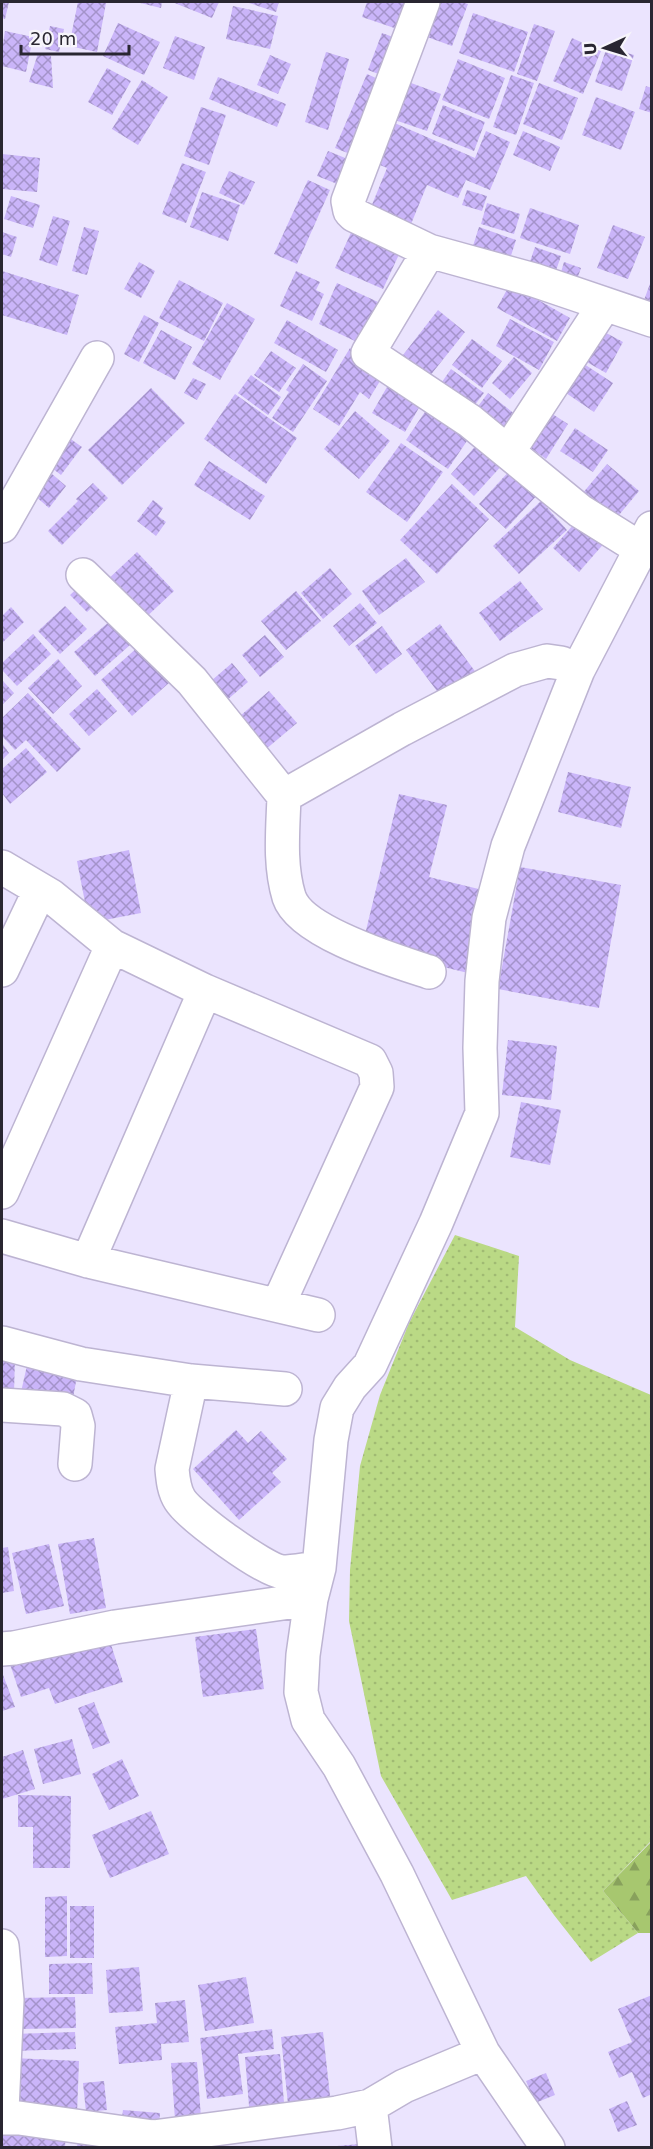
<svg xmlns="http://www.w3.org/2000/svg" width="653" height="2149" viewBox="0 0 653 2149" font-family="'DejaVu Sans',sans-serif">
  <defs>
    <pattern id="grass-dots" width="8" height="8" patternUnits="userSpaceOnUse" patternTransform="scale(1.5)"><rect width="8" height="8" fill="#bad985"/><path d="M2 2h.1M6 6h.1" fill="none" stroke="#a0ba73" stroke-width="1.8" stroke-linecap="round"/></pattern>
    <pattern id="forest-firs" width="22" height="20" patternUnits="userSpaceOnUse" patternTransform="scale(1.5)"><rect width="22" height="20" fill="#a7c76f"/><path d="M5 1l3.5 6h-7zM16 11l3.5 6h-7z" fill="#88a15c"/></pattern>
    <pattern id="building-cross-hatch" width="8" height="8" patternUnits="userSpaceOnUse" patternTransform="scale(1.5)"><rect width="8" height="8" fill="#cab5f9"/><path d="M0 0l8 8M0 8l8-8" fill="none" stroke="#a493ca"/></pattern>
  </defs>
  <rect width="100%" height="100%" fill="#ebe4fe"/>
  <path fill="url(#grass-dots)" d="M455,1235L519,1256L515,1327L570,1360L651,1395V1841L603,1891L638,1933L591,1962L554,1915L526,1876L452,1900L381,1776L349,1621L350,1570L360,1466L380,1395L409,1323Z"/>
  <path fill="url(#forest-firs)" d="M651,1842V1933H638L603,1891Z"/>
  <path fill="url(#building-cross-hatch)" d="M2,2H9L5,19L2,18Z
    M78,2L106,3L97,52L69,46Z
    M136,2H162L161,8Z
    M172,2H219L212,18Z
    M246,2H279L276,12Z
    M367,2H417L406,32L362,17Z
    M431,2H461L468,4L452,46L419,34Z
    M233,6L278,16L270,49L226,39Z
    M473,13L528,32L514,72L459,53Z
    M118,23L160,42L144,75L103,56Z
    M534,24L555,31L537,81L517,74Z
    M50,26L64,29L59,52L45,49Z
    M5,31L33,37L26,72L2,66V50Z
    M382,33L404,41L389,78L368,70Z
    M175,36L205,47L194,80L163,68Z
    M572,38L601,51L583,94L553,81Z
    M607,47L634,55L622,91L595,82Z
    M326,52L349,59L328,130L305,122Z
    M38,53L51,56L53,88L29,82Z
    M270,55L291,64L278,94L257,85Z
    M458,59L505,78L489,119L442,100Z
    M107,68L131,81L112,115L88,102Z
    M367,74L387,83L355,156L335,148Z
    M511,75L534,83L516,135L493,127Z
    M218,77L286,104L277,127L209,99Z
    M142,80L168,97L138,145L112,129Z
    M403,80L441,94L427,131L389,118Z
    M539,83L578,98L562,140L523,124Z
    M646,86L652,88V113L639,109Z
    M596,97L635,112L621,150L582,135Z
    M443,105L485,122L474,151L432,134Z
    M201,107L226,115L209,165L184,156Z
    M390,121L475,158L486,131L510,142L490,190L466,180L458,198L427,185L409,229L369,212L387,168L373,162Z
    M523,131L560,147L550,171L513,155Z
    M328,151L355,162L345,187L317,176Z
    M2,154L40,158L37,192L2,189Z
    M182,163L206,172L186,223L162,214Z
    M229,171L255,182L244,205L219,193Z
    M308,180L330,190L297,264L274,254Z
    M467,190L487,196L482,211L462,205Z
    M202,192L240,205L228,241L190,227Z
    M11,196L40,205L33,228L4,219Z
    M487,203L520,214L514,234L481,224Z
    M530,208L579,225L570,254L520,238Z
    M53,216L70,221L57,266L39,260Z
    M613,225L645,237L628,279L597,268Z
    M354,226L402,248L383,289L335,268Z
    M84,227L99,231L87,275L72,271Z
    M479,227L516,240L509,262L472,249Z
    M2,232L17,237L11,257L2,254Z
    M535,247L561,256L552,282L526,273Z
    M139,262L155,271L141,298L124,289Z
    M564,262L581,268L573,291L557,286Z
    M2,271L79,295L67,335L2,315Z
    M296,271L320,282L316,290L324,294L312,321L280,306Z
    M179,280L223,303L204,341L159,318Z
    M651,281H652V315L640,311Z
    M337,283L378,302L359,343L319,324Z
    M510,284L570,318L557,341L497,308Z
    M227,303L255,319L220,380L192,364Z
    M438,310L465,332L429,377L403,355Z
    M144,315L159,323L139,362L124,354Z
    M510,319L554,342L539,370L496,346Z
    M287,320L338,350L326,372L274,343Z
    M595,327L623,342L606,373L578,357Z
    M161,330L192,347L175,380L143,363Z
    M472,339L502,361L482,388L452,365Z
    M350,348L379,366L373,376L380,381L369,399L360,392L339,426L313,409Z
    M271,351L296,368L279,392L254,375Z
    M514,357L532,373L510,399L492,383Z
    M581,362L613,383L594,412L563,391Z
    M303,364L327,381L293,432L272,418L289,392L286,390Z
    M451,369L484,393L467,415L435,392Z
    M251,375L281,397L268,415L238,393Z
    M193,378L206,384L197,400L184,393Z
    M387,387L420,406L405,432L372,413Z
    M151,388L185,423L122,485L88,450Z
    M488,393L520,418L502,442L470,417Z
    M235,394L297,438L266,484L204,439Z
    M431,403L473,432L448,469L406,440Z
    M543,408L568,424L546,459L521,441Z
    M355,411L390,441L359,479L324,449Z
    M575,428L608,450L593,472L560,451Z
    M65,435L82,447L61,475L44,462Z
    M480,441L504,463L474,496L451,474Z
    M401,443L443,472L407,522L366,492Z
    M209,461L265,496L250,520L194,485Z
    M607,464L639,491L609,527L577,500Z
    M512,468L539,493L506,529L479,504Z
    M52,474L66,486L49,508L34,495Z
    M93,483L108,498L62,545L48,531L78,501L76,499Z
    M452,484L489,519L437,574L400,540Z
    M153,500L163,508L158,516L166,522L156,536L137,521Z
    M541,501L567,530L519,574L493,546Z
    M581,516L607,540L579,572L553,548Z
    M137,552L174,591L142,621L105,582Z
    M406,558L425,582L379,615L362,591Z
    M330,568L352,594L323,619L301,593Z
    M85,581L101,599L87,612L70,595Z
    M520,581L543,609L500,641L479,613Z
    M296,591L321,621L286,650L261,621Z
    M360,603L377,623L349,646L333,626Z
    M65,606L87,629L60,654L38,631Z
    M11,607L24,622L2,643V616Z
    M118,614L138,638L95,676L74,652Z
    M440,624L480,678L446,703L406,650Z
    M382,626L402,654L376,674L355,646Z
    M33,634L51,654L17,686L2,670V663Z
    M265,635L284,657L260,677L242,655Z
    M139,646L170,682L132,716L101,680Z
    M58,659L82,686L53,714L28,688Z
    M232,663L248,682L220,706L204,687Z
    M2,680L14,693L2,705Z
    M97,689L117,711L89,736L69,714Z
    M269,691L297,723L259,755L232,723Z
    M28,693L81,749L57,772L26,740L15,750L2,736V718Z
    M2,743L9,753L2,760Z
    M26,748L47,772L10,804L2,793V769Z
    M568,772L631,787L621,828L558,812Z
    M399,794L447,805L429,877L487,891L468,973L362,947Z
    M129,850L141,913L89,923L77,861Z
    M520,867L621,885L599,1008L498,989Z
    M508,1040L557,1046L551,1100L502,1095Z
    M521,1102L561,1110L550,1165L510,1157Z
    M2,1358H15L14,1393H2Z
    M28,1361L78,1371L72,1403L21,1392Z
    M236,1430L248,1443L261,1431L287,1459L272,1473L281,1482L239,1520L193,1469Z
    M94,1538L106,1608L70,1614L58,1544Z
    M49,1544L64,1606L26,1614L12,1553Z
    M8,1547L14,1591L2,1593V1548Z
    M256,1629L264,1689L203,1697L195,1637Z
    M107,1632L123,1682L55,1704L49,1688L21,1697L10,1664Z
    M2,1672L15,1707L2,1711Z
    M94,1702L110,1743L93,1749L78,1708Z
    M72,1739L81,1774L43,1784L34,1749Z
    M23,1750L35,1789L2,1799V1757Z
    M122,1759L139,1796L109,1810L92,1774Z
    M18,1795L71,1796L70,1868H33V1827H18Z
    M151,1811L169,1854L110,1878L92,1835Z
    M67,1896V1956L45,1957V1897Z
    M70,1906H94V1958H70Z
    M92,1963L93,1994H49V1964Z
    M139,1967L143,2011L109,2013L106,1970Z
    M246,1977L254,2023L205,2031L198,1985Z
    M652,1995V2094L643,2098L632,2072L619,2078L608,2052L632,2042L618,2009Z
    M75,1997L76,2028L18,2029L17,1998Z
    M185,2000L189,2042L161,2044L162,2060L119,2064L115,2027L157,2023L155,2003Z
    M272,2029L274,2049L238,2054L243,2094L207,2099L200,2038Z
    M75,2032L76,2049L13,2051V2034Z
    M323,2032L331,2105L288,2104L281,2037Z
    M280,2054L285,2115L250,2118L245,2057Z
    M13,2058L79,2061L77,2114L12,2112Z
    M197,2062L201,2118L175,2120L171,2063Z
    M546,2073L555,2095L535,2103L526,2081Z
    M104,2081L107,2110L86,2112L83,2083Z
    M627,2101L637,2125L618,2132L609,2109Z
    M123,2110L160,2113L159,2127L121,2124Z
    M2,2125L66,2131L65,2148H2Z
    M78,2136L116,2148H77Z
    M360,2144V2148H338L337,2146Z"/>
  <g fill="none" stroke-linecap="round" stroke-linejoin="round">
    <g stroke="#bdb4d2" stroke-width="36">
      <path id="minor" d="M423,2L348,201L350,211L354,215L429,251L534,280L652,320
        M429,251L368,353L470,421L580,511L641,549
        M508,452L605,304
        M2,526L97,358
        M83,575L192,681L284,796C283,829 279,864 289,897C301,933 396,961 429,972
        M284,796L402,729L515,670L547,661L561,663L578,670
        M2,867L51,896L112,946L205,991L370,1061L376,1073L377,1087L278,1305
        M2,970L40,890
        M2,1192L112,946
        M2,1236L88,1261L318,1315
        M88,1261L205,991
        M2,1343L81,1364L191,1381L285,1389
        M191,1381L172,1469C173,1480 174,1491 180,1500C190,1516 264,1570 282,1572C294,1572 307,1569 319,1568
        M2,1405L63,1409L75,1415L78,1426L75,1464
        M2,1649L14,1648L115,1627L311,1599
        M2,1946L7,2000L2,2110
        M370,2106L375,2148
        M2,2118H19L153,2137L337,2113L370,2106L404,2086L483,2053
        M548,2148L483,2053L397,1874L339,1766L308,1720L301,1692L303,1655L311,1599L319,1568L331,1440L337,1408L350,1387L370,1365L436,1223L482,1113L480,1048L482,981L489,918L508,846L578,670L652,528"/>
    </g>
    <use href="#minor" stroke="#fff" stroke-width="33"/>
  </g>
  <rect width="653" height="2149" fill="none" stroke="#292631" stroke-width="6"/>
  <g transform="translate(605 48) rotate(266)" stroke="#f7f5fb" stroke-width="4.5" paint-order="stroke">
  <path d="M0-4.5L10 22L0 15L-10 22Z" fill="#292631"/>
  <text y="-9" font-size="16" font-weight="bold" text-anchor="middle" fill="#292631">U</text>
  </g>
  <path d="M21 45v9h108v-9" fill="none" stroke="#292631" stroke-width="3"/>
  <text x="30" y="45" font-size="18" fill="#292631" stroke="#f7f5fb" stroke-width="4.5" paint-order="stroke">20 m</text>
</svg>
